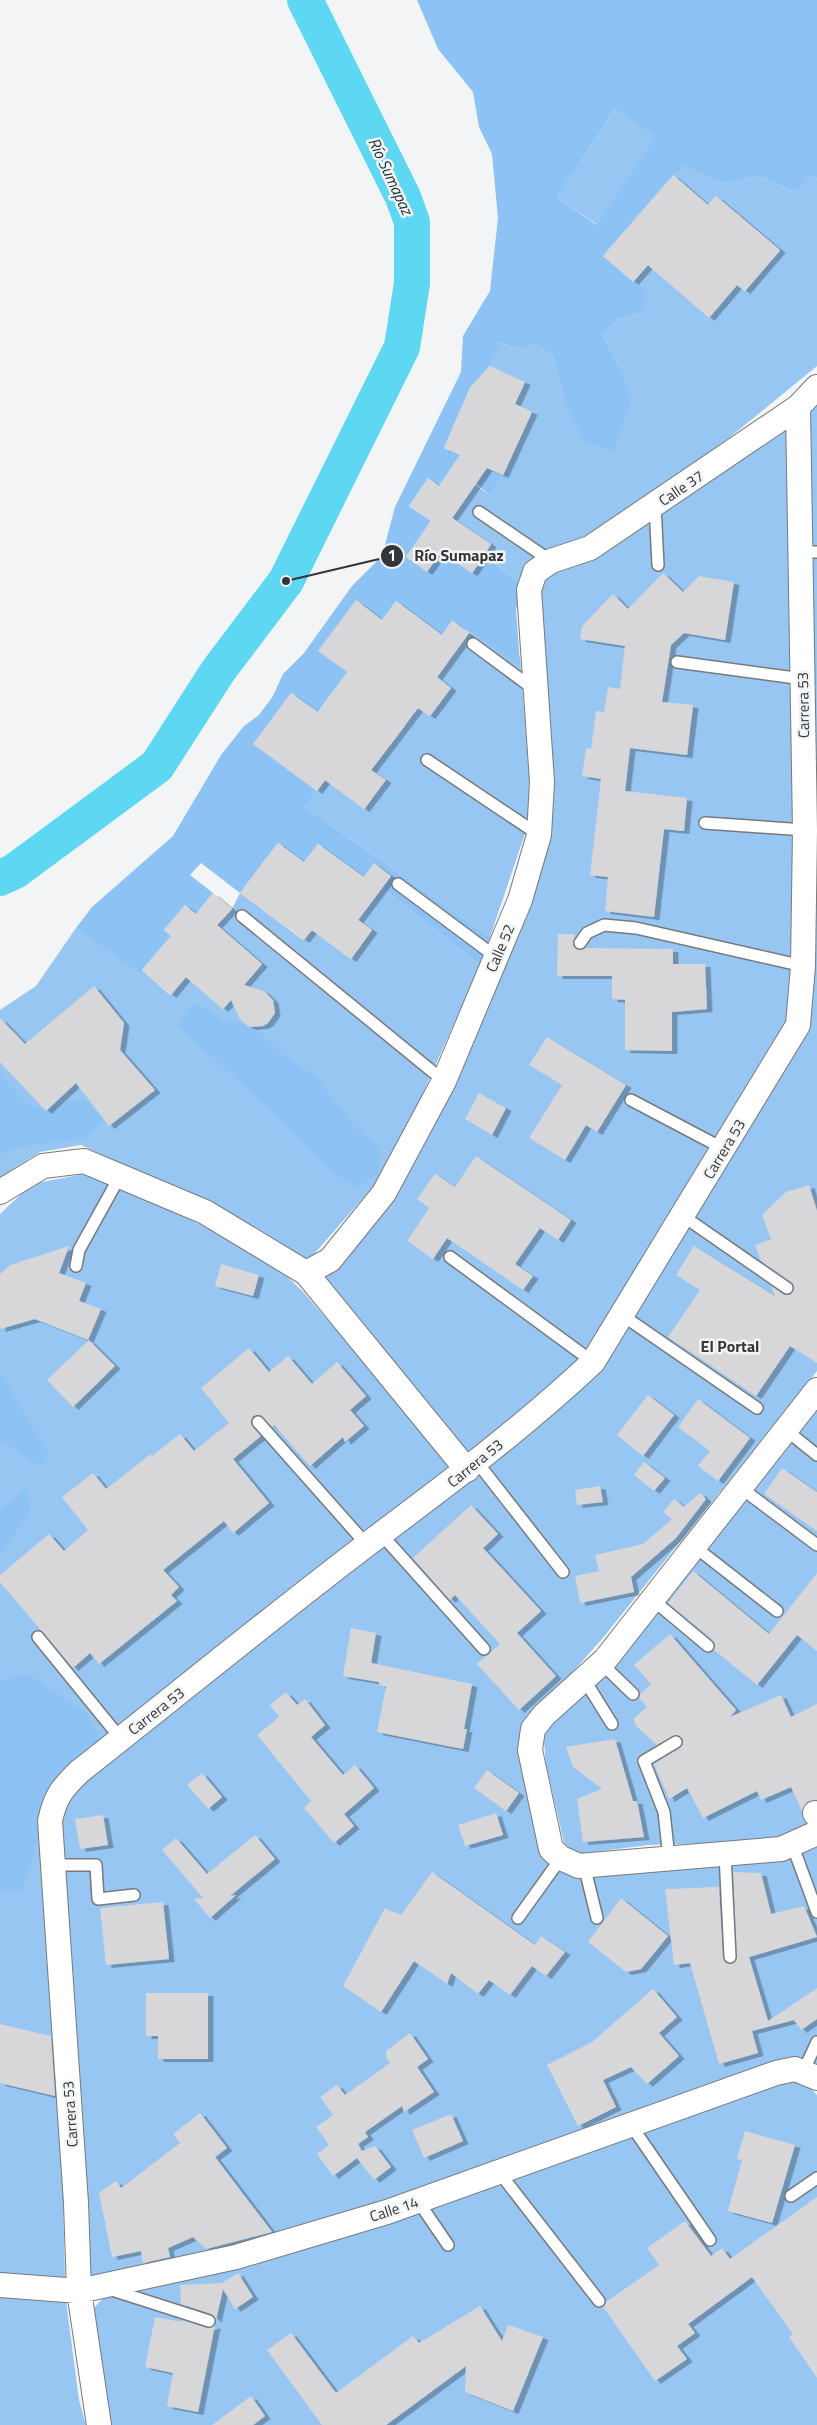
<svg xmlns="http://www.w3.org/2000/svg" width="817" height="2425" viewBox="0 0 817 2425" font-family="'Titillium Web',sans-serif">
  <defs>
    <filter id="shadow"><feDropShadow dx="5.5" dy="3" stdDeviation="0" flood-color="#0004"/></filter>
  </defs>
  <rect width="100%" height="100%" fill="#f2f4f6"/>
  <path fill="#97c6f3" d="M615,109L657,137L598,225L557,198Z
    M683,164L725,184L758,176L794,192L805,173L817,179V366L730,437L609,525L533,561L518,581L484,556L491,544L452,518L475,485L490,495L503,475L532,412L515,404L490,366L499,343L522,349L537,345L553,356L564,399L575,419L620,367L602,334L617,320L641,313L646,292L633,282L648,265L709,317L737,285L745,291L780,251L716,196L708,205L673,175Z
    M817,404V1371L602,1639L522,1729L546,1854L574,1873L817,1842V2069L326,2226L84,2283L59,1809L71,1786L601,1365L804,1028L811,411Z
    M788,426L796,727L794,986L787,1032L582,1364L470,1460L315,1274L440,1109L534,898L552,816L540,580L582,562Z
    M469,633L520,657L532,813L490,937L305,807L325,780L365,809L385,780L371,770L406,725L416,707L430,716L450,688L437,677Z
    M382,888L480,965L390,1167L308,1261L202,1200L81,1145L40,1152L0,1177V1010L36,986L76,928L142,970L170,995L186,977L223,1009L262,964L217,925L232,909L240,893L303,940L312,930L351,959L372,930L358,920Z
    M89,1173L193,1221L276,1265L304,1293L453,1466L54,1785L65,2281L0,2276V1214L32,1184Z
    M817,1404V1824L776,1841L648,1845L577,1854L564,1843L546,1764L544,1741L547,1727Z
    M793,2078L804,2082L817,2095V2425H105L91,2329L94,2308L106,2295Z
    M0,2295L66,2301L79,2400L86,2425H0Z"/>
  <path fill="#8dc2f5" fill-rule="evenodd" d="M417,0H817V179L811,176L794,192L758,176L725,184L683,165L603,256L647,292L641,313L617,320L602,334L620,367L631,401L614,451L584,441L564,399L553,356L537,345L522,349L500,343L490,366L470,388L444,448L503,475L490,495L476,484L480,477L456,461L439,486L428,478L409,506L431,521L406,557L427,571L441,552L472,573L484,556L518,581L520,589L516,610L520,664L452,621L442,635L396,601L382,620L356,600L416,707L406,725L388,713L331,694L318,712L291,693L254,744L317,791L305,807L490,937L480,965L382,888L391,876L374,864L364,877L318,844L304,862L278,843L240,893L201,863L190,875L213,893L196,914L185,905L164,930L171,936L142,970V974L76,928L92,907L173,836L221,755L244,726L259,715L273,696L283,674L304,653L352,586L382,556L395,507L461,372L463,336L490,291L498,218L492,154L479,127L473,92L438,49ZM615,109L656,137L597,225L557,198Z
    M193,1003L209,1010L224,1022L245,1024L261,1034L283,1055L315,1076L356,1128L381,1149L378,1174L357,1187L335,1174L262,1102L178,1026Z
    M0,1075L28,1104L46,1111L65,1101L84,1100L104,1119L86,1138L25,1146L0,1154Z
    M0,1373L49,1455L41,1467L0,1439Z
    M26,1489L30,1511L0,1556V1510Z
    M23,1674L34,1678L87,1713L102,1743L42,1824L22,1892L0,1889V1682Z"/>
  <g fill="none" stroke-linecap="round" stroke-linejoin="round">
    <path stroke="#5dd7f2" stroke-width="36" d="M0,878L15,871L157,766L218,671L286,581L402,347L412,283V222L403,197L305,0"/>
  </g>
  <path fill="#d7d6d9" filter="url(#shadow)" d="M673,175L708,205L716,196L780,250L745,291L737,285L709,318L648,265L633,282L603,256Z
    M490,366L525,382L515,404L532,412L503,475L487,468L452,518L491,544L484,556L472,573L441,552L427,572L406,557L431,521L409,506L428,478L439,486L460,455L444,448L470,388Z
    M663,573L683,592L699,576L734,582L725,640L684,633L671,645L662,702L693,705L687,755L630,748L625,791L687,798L684,831L664,829L654,917L605,911L608,877L590,875L601,779L582,776L586,748L591,749L596,711L604,712L608,687L620,689L625,646L580,639L582,626L613,594L628,609Z
    M356,600L382,620L396,601L442,635L452,621L469,633L437,677L451,688L430,716L418,708L371,770L386,780L364,809L325,780L317,791L253,744L291,693L318,712L347,672L318,651Z
    M278,843L304,862L318,844L364,877L374,863L391,876L358,920L372,930L351,959L312,930L304,940L240,893Z
    M213,893L232,909L217,925L262,964L244,985L264,991L273,1000L275,1013L268,1023L263,1026L250,1027L245,1024L240,1019L231,1000L223,1009L186,977L171,995L142,970L171,936L164,930L185,905L196,914Z
    M558,934H575L573,946L579,950L586,948L673,949V964H705L707,1009L672,1012V1051L625,1050V1000L612,999V976H557Z
    M94,986L124,1023L120,1050L155,1090L109,1126L76,1083L46,1111L0,1062V1018L25,1044Z
    M547,1037L626,1085L597,1132L586,1125L565,1160L529,1138L562,1085L529,1065Z
    M479,1093L506,1108L492,1135L465,1119Z
    M476,1156L571,1220L558,1240L540,1228L515,1264L533,1276L523,1290L447,1238L433,1259L407,1241L429,1208L417,1199L435,1174L455,1187Z
    M809,1185L817,1211V1363L790,1346L756,1396L668,1337L700,1290L676,1275L694,1246L775,1296L771,1286L783,1294L791,1295L794,1289V1284L761,1261L755,1245L771,1239L762,1215L786,1192Z
    M69,1246L59,1273L86,1283L79,1301L101,1309L88,1340L35,1319L0,1329V1274L10,1265Z
    M221,1264L259,1275L253,1296L215,1286Z
    M89,1340L115,1366L73,1407L47,1380Z
    M249,1348L269,1372L288,1356L312,1384L337,1362L366,1396L350,1410L364,1426L345,1442L343,1437L310,1466L274,1425L272,1427L261,1415L253,1416L251,1424L261,1436L233,1459L269,1503L233,1533L224,1521L163,1570L179,1587L171,1595L177,1601L99,1664L90,1653L73,1668L0,1582V1575L49,1534L64,1551L88,1530L62,1497L93,1473L106,1489L151,1454L152,1456L180,1434L194,1451L229,1423L201,1388Z
    M648,1395L674,1415L643,1456L617,1435Z
    M698,1399L750,1438L718,1481L698,1466L710,1451L678,1427Z
    M644,1462L665,1478L654,1491L634,1475Z
    M782,1468L817,1492V1531L764,1494Z
    M600,1486L603,1502L577,1505L575,1490Z
    M700,1493L706,1499L676,1538L631,1577L634,1592L580,1603L575,1576L599,1571L595,1555L643,1544L672,1519L663,1512L674,1499L684,1507Z
    M471,1505L498,1534L483,1548L541,1611L517,1633L556,1676L519,1710L477,1664L500,1644L455,1595L450,1600L413,1558Z
    M693,1571L769,1634L817,1573V1651L797,1635L757,1685L714,1650L715,1644L713,1640L668,1603Z
    M351,1628L376,1633L371,1663L472,1684L464,1729H467L463,1749L377,1732L386,1687L379,1685V1682L343,1676Z
    M670,1634L736,1710L730,1717L781,1695L791,1717L817,1704V1800L807,1802L802,1811L791,1787L761,1800L757,1791L703,1818L687,1788L669,1799L654,1764L680,1748L683,1745V1739L675,1735L657,1745L636,1726L633,1719L647,1707L639,1698L640,1694L651,1684L634,1665Z
    M286,1692L297,1705L305,1699L325,1725L311,1737L343,1775L355,1765L374,1788L344,1814L354,1826L334,1843L304,1808L311,1801L257,1735L279,1717L270,1705Z
    M615,1739L633,1801H637L644,1837L583,1842L577,1799L602,1789L573,1767L566,1747Z
    M487,1770L519,1793L506,1811L474,1788Z
    M202,1773L222,1797L208,1809L187,1785Z
    M496,1813L503,1835L465,1846L458,1825Z
    M103,1815L108,1845L80,1849L75,1819Z
    M255,1835L275,1859L230,1896L236,1895L210,1918L194,1899L203,1898L162,1850L176,1838L207,1874Z
    M432,1872L535,1945L541,1936L565,1952L546,1976L532,1966L510,1995L489,1980L478,1994L451,1973L447,1984L414,1961L381,2012L343,1986L385,1908L401,1915Z
    M733,1872L761,1873L771,1914L804,1906L817,1937L749,1957L768,2021L817,1988V2019L801,2030L794,2020L752,2031L758,2053L719,2064L690,1963L674,1965L665,1889L719,1887L723,1957L726,1963L731,1964L736,1961L737,1957Z
    M621,1898L668,1936L641,1969L626,1972L588,1942Z
    M163,1902L169,1959L106,1965L100,1908Z
    M653,1989L677,2017L659,2033L679,2056L647,2084L631,2067L603,2080L616,2107L578,2126L547,2065L592,2042Z
    M146,1993H208V2059H158V2036H146Z
    M0,2024L51,2036L55,2096L0,2083Z
    M410,2033L428,2059L417,2067L434,2092L404,2112L402,2106L365,2132L368,2137L358,2144L362,2151L375,2146L391,2167L374,2180L357,2158L333,2176L317,2154L329,2145L316,2127L333,2115L320,2097L337,2085L345,2095L390,2063L386,2057V2051Z
    M200,2113L227,2148L215,2157L272,2232L206,2249L193,2237L168,2248L170,2257L143,2263L141,2251L112,2257L99,2193L116,2181L121,2188L180,2143L173,2134Z
    M451,2114L463,2141L424,2158L412,2130Z
    M745,2131L795,2145L772,2223L728,2211L742,2160L737,2159Z
    M817,2197V2378L789,2337L793,2334L752,2277L688,2324L695,2333L677,2346L687,2359L655,2381L603,2307L606,2302L659,2265L647,2248L685,2221L711,2256L722,2248L730,2259Z
    M238,2273L253,2297L235,2309L223,2289L216,2320L211,2314L181,2304L180,2285L222,2283Z
    M480,2306L502,2341L508,2325L543,2337L513,2411L465,2392L466,2366L386,2425H322L267,2350L291,2333L336,2393L413,2336L419,2343Z
    M155,2317L182,2322V2320L207,2328L215,2325L198,2412L167,2406L173,2373L145,2367Z
    M251,2396L265,2416L253,2425H212Z"/>
  <g fill="none" stroke-linecap="round" stroke-linejoin="round">
    <g stroke="#77797b" stroke-width="14">
      <path id="service" d="M655,505L658,565
        M479,512L551,561
        M801,552H817
        M473,644L535,690
        M677,662L803,679
        M427,760L539,835
        M705,823L805,830
        M398,884L496,957
        M242,916L444,1081
        M580,943L587,933L604,925L636,928L803,966
        M631,1100L724,1149
        M683,1216L787,1288
        M450,1257L593,1362
        M76,1266L79,1250L120,1176
        M622,1315L757,1408
        M258,1422L367,1545
        M786,1430L817,1455
        M477,1462L563,1572
        M741,1488L817,1545
        M381,1534L484,1649
        M695,1547L777,1611
        M653,1600L708,1646
        M38,1637L121,1739
        M601,1663L633,1694
        M584,1679L612,1724
        M792,1844L817,1912
        M725,1854L730,1957
        M669,1858L664,1812L644,1761L676,1742
        M54,1865H96L98,1899L134,1895
        M584,1865L597,1918
        M518,1918L561,1858
        M803,2072L817,2042
        M631,2125L710,2240
        M499,2172L599,2301
        M791,2196L817,2178
        M418,2201L448,2245
        M109,2289L209,2321"/>
    </g>
    <g stroke="#77797b" stroke-width="26">
      <path id="minor" d="M0,1192L43,1166L84,1161L205,1212L306,1273L467,1470
        M306,1273L330,1260L384,1193L444,1081L520,900L539,835L542,782L529,590L535,572L551,561L590,548L798,407L817,387
        M817,1390L605,1660L544,1715L533,1729L530,1750L551,1849L561,1858L579,1866L781,1849L817,1833
        M815,1813L817,1816
        M0,2285L79,2291L236,2257L387,2212L776,2073L795,2069L817,2078
        M99,2425L79,2291L76,2203L50,1821C55,1797 62,1788 80,1771C178,1694 274,1615 373,1540C449,1483 524,1427 593,1362L798,1025L803,966L805,830L798,407"/>
    </g>
    <use href="#service" stroke="#fff" stroke-width="11"/>
    <use href="#minor" stroke="#fff" stroke-width="24"/>
  </g>
  <g text-anchor="middle" dominant-baseline="central" stroke-width="5" stroke-linejoin="round" paint-order="stroke">
    <g font-size="15" fill="#343536" stroke="#f2f4f6">
      <text transform="translate(681 488) rotate(-34)">Calle 37</text>
      <text transform="translate(803 705) rotate(-91)">Carrera 53</text>
      <text transform="translate(500 948) rotate(-67)">Calle 52</text>
      <text transform="translate(724 1149) rotate(-59)">Carrera 53</text>
      <text transform="translate(475 1463) rotate(-39)">Carrera 53</text>
      <text transform="translate(156 1711) rotate(-38)">Carrera 53</text>
      <text transform="translate(70 2114) rotate(-94)">Carrera 53</text>
      <text transform="translate(394 2209) rotate(-18)">Calle 14</text>
    </g>
    <g font-size="16" font-style="italic" fill="#192f34" stroke="#f2f4f6">
      <text transform="translate(391 176) rotate(65)">Río Sumapaz</text>
    </g>
    <g font-size="16" font-weight="bold" fill="#343536" stroke="#f2f4f6">
      <text x="730" y="1346">El Portal</text>
    </g>
  </g>
  <path fill="none" stroke="#343536" stroke-width="2" d="M286 581L392 556"/>
  <g fill="#343536" stroke="#f2f4f6" stroke-width="2">
    <circle cx="286" cy="581" r="5"/>
    <circle cx="392" cy="556" r="12"/>
  </g>
  <g font-size="15" text-anchor="middle" font-weight="bold" fill="#fff">
    <text x="392" y="561">1</text>
  </g>
  <g font-size="16" text-anchor="middle" font-weight="bold" fill="#343536" stroke="#f2f4f6" stroke-width="5" stroke-linejoin="round" paint-order="stroke">
    <text x="459" y="561">Río Sumapaz</text>
  </g>
</svg>
